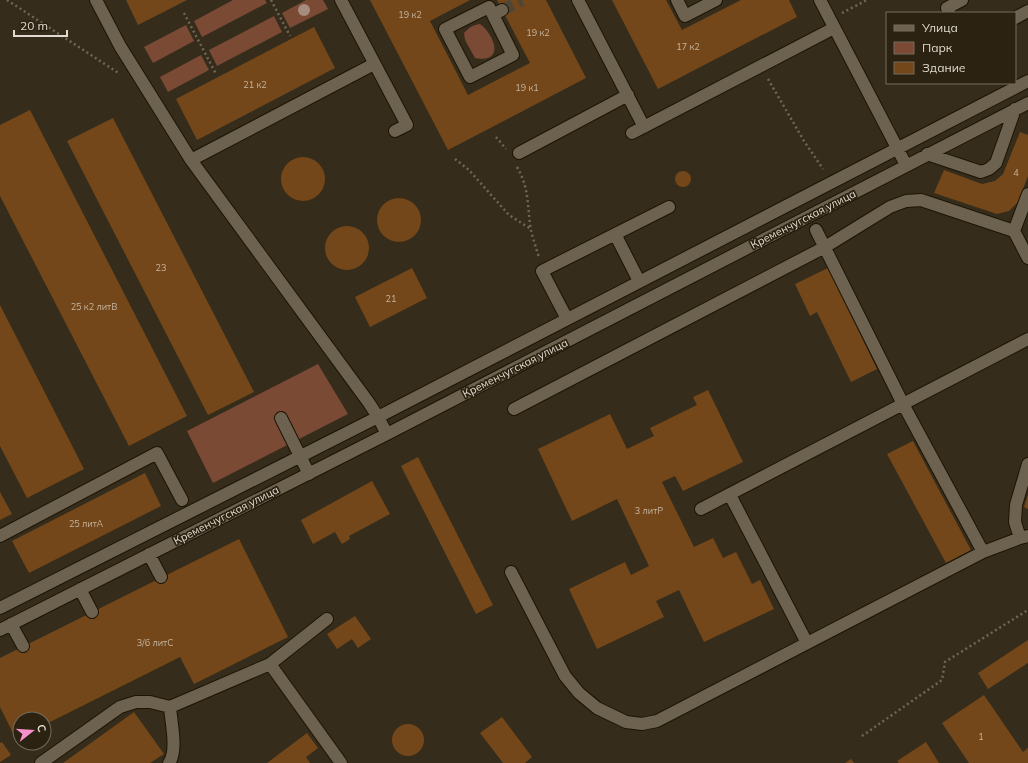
<svg xmlns="http://www.w3.org/2000/svg" width="1028" height="763" viewBox="0 0 1028 763" font-family="Mulish,sans-serif">
  <rect width="100%" height="100%" fill="#362c1b"/>
  <path fill="#7a4a35" d="M233,0H265L267,3L202,37L194,21Z
    M306,0H323L328,9L290,28L282,13Z
    M274,16L282,32L217,66L209,50Z
    M480,24C496,36 504,64 475,58L465,40L464,33C469,28 472,25 480,24Z
    M186,25L194,41L153,63L144,47Z
    M201,55L209,70L168,92L160,77Z
    M318,364L348,414L213,483L187,431Z"/>
  <path fill="#734719" d="M126,0H187L138,25Z
    M370,0H470L430,21L468,95L530,63L497,0H546L586,78L448,150Z
    M612,0H666L682,30L741,0H789L797,17L658,89Z
    M314,27L335,68L197,140L176,99Z
    M30,110L187,416L129,446L0,196V125Z
    M113,118L254,392L208,415L67,141Z
    M1020,132L1028,135V176L1018,202L1009,211L997,214L934,193L944,170L982,184L995,181L1003,174Z
    M281 179a22 22 0 1 1 44 0a22 22 0 1 1-44 0Z
    M675 179a8 8 0 1 1 16 0a8 8 0 1 1-16 0Z
    M377 220a22 22 0 1 1 44 0a22 22 0 1 1-44 0Z
    M325 248a22 22 0 1 1 44 0a22 22 0 1 1-44 0Z
    M412,268L427,298L370,327L355,297Z
    M828,268L877,369L851,382L817,312L810,316L795,284Z
    M0,305L84,469L27,498L0,446Z
    M708,390L743,462L683,491L675,476L662,482L694,547L713,538L723,558L736,552L752,584L760,580L774,609L704,642L679,590L656,601L664,617L597,649L569,589L625,562L631,575L649,566L617,499L572,521L538,449L610,414L627,449L654,436L650,428L697,405L693,397Z
    M913,441L971,550L946,563L887,454Z
    M418,457L493,605L476,614L401,466Z
    M145,473L161,506L29,573L12,541Z
    M372,481L390,514L349,536L350,539L342,544L335,532L313,544L301,520Z
    M0,492L12,514L0,520Z
    M1028,495V509L1024,507Z
    M239,539L288,637L194,684L180,657L44,725V719H20V737L16,739L0,707V658Z
    M355,616L371,639L358,648L352,639L337,649L327,634Z
    M1028,640V663L988,689L978,673Z
    M984,695L1023,752L1028,748V763H969L942,723Z
    M134,712L164,754L150,763H63Z
    M502,717L532,757L525,763H503L480,733Z
    M392 740a16 16 0 1 1 32 0a16 16 0 1 1-32 0Z
    M307,733L318,748L306,757L310,763H267Z
    M2,742L11,755L0,762V743Z
    M926,742L939,763H899L897,761Z
    M851,759L854,763H845Z"/>
  <g fill="none" stroke-linecap="round" stroke-linejoin="round">
    <path stroke="#504636" stroke-width="12" stroke-dasharray="12 6" stroke-linecap="butt" d="M502,10L522,0"/>
    <g stroke="#1d1404" stroke-width="14">
      <path id="minor" d="M96,0L120,46L191,160L369,403L378,417L387,434
        M341,0L407,125L395,131
        M578,0L644,127
        M677,0L685,16L716,0
        M820,0L906,165
        M949,13L947,8L962,0
        M493,15L513,55L470,77L445,29L489,7L493,15L502,10
        M1015,18L1028,11
        M632,133L834,28
        M519,153L628,95
        M927,154L981,172L989,169L996,163L1015,109
        M191,160L374,64
        M816,230L903,404L983,552
        M1014,231L1028,194
        M615,234L639,281
        M567,319L542,271L669,207
        M514,409L825,247L890,207L906,201L921,200L1014,231L1028,258
        M281,418L309,474
        M730,495L807,643
        M701,509L1028,339
        M0,536L157,453L182,500
        M1020,538L1015,522L1016,505L1028,464
        M149,554L161,577
        M511,572L565,676L579,693L597,708L626,722L642,724L657,721L983,552L1020,538L1028,536
        M80,589L92,612
        M0,608L378,417L1028,81
        M11,624L23,646
        M0,630L387,434L1028,103
        M270,664L341,763
        M41,763L120,707L136,702H150L170,707L270,664L327,619
        M169,763C178,751 171,722 170,707"/>
    </g>
    <path stroke="#6f6758" stroke-width="2.5" stroke-dasharray="2 3" stroke-linecap="butt" d="M7,0L120,74
      M271,0L290,36
      M184,13L216,74
      M842,13L867,0
      M768,79L804,141L823,169
      M496,137L506,149
      M455,159L469,170L509,215L531,229
      M517,167C530,189 527,208 531,230C533,239 536,248 539,257
      M862,736L942,680L945,662L1028,610"/>
    <use href="#minor" stroke="#6c624f" stroke-width="12"/>
  </g>
  <circle fill="#a58c7c" cx="304" cy="10" r="6"/>
  <g text-anchor="middle" dominant-baseline="central" stroke-width="3.5" stroke-linejoin="round" paint-order="stroke">
    <g font-size="9" fill="#c5b5a2">
      <text x="410" y="14">19 к2</text>
      <text x="538" y="32">19 к2</text>
      <text x="688" y="46">17 к2</text>
      <text x="255" y="84">21 к2</text>
      <text x="527" y="87">19 к1</text>
      <text x="1016" y="172">4</text>
      <text x="161" y="267">23</text>
      <text x="391" y="298">21</text>
      <text x="94" y="306">25 к2 литВ</text>
      <text x="649" y="510">3 литР</text>
      <text x="86" y="523">25 литА</text>
      <text x="155" y="642">3/6 литС</text>
      <text x="981" y="736">1</text>
    </g>
    <g font-size="11" fill="#e0dacf" stroke="#2c2211">
      <text transform="translate(803 219) rotate(-27)">Кременчугская улица</text>
      <text transform="translate(515 368) rotate(-27)">Кременчугская улица</text>
      <text transform="translate(226 515) rotate(-27)">Кременчугская улица</text>
    </g>
  </g>
  <rect x="886" y="12" width="130" height="72" fill="#2c2211" stroke="#746c5d"/>
  <rect x="894" y="25" width="20" height="6" fill="#6c624f" stroke="#746c5d"/>
  <text x="922" y="32" font-size="12" fill="#e0dacf">Улица</text>
  <rect x="894" y="42" width="20" height="12" fill="#7a4a35" stroke="#746c5d"/>
  <text x="922" y="52" font-size="12" fill="#e0dacf">Парк</text>
  <rect x="894" y="62" width="20" height="12" fill="#734719" stroke="#746c5d"/>
  <text x="922" y="72" font-size="12" fill="#e0dacf">Здание</text>
  <g transform="translate(32 731) rotate(73)"><circle r="19" fill="#2c2211" stroke="#746c5d"/>
  <path d="M0-3L7 15L0 10L-7 15Z" fill="#f890cc"/>
  <text y="-6" font-size="11" font-weight="bold" text-anchor="middle" fill="#e0dacf">С</text>
  </g>
  <path d="M14 30v6h53v-6" fill="none" stroke="#e0dacf" stroke-width="2"/>
  <text x="20" y="30" font-size="12" fill="#e0dacf" stroke="#2c2211" stroke-width="3" paint-order="stroke">20 m</text>
</svg>
